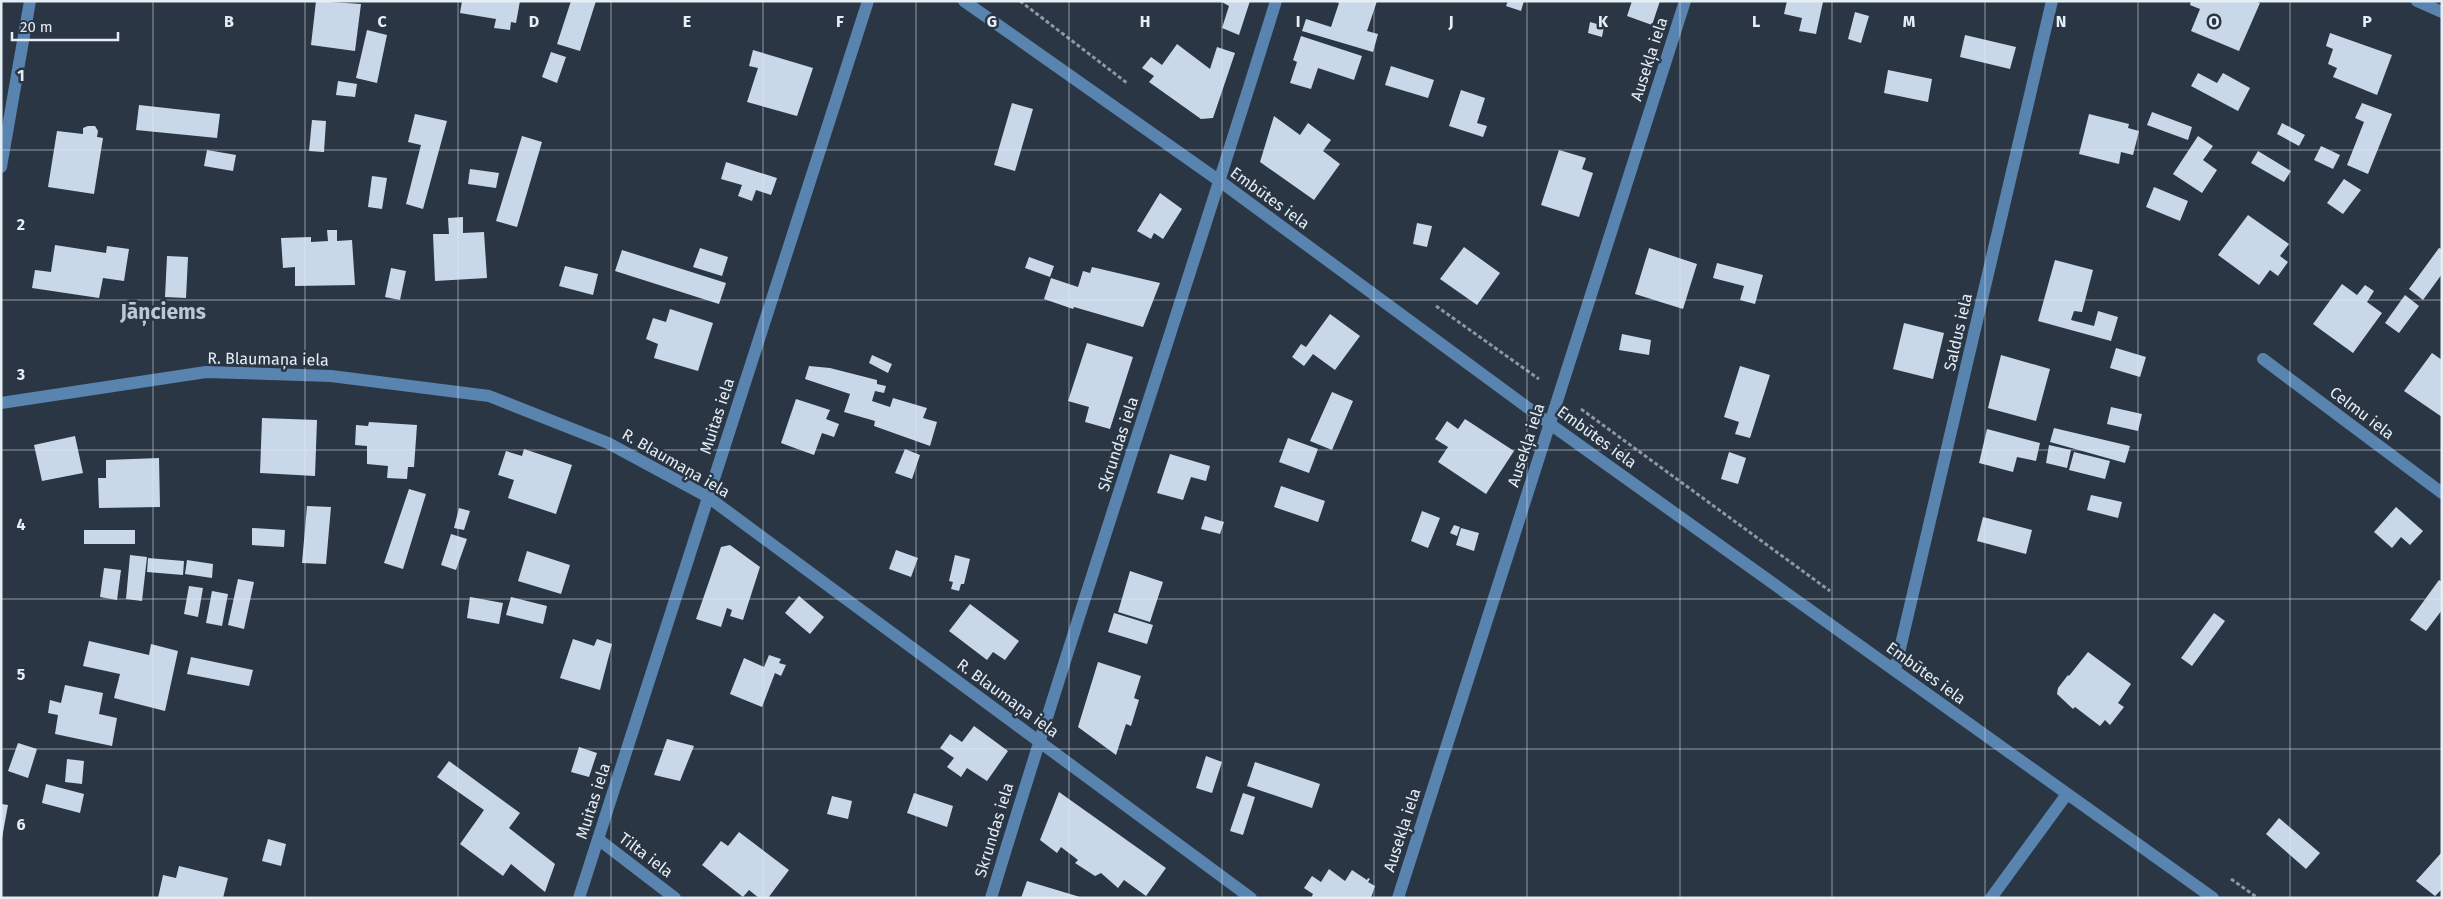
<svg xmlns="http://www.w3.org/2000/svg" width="2443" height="899" viewBox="0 0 2443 899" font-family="'Fira Sans',sans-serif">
  <rect width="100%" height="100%" fill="#2a3643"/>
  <path fill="#c9d8e8" d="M316,1L361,4L355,51L311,45Z
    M462,1H520L516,23L511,22L510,30L494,28L496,19L460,13Z
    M571,1H596L580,51L557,44Z
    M1220,1H1250L1239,35L1222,28L1229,6Z
    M1377,1L1367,31L1378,34L1373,52L1302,31L1306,19L1331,27L1339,3L1334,1Z
    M1508,1H1524L1521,11L1506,6Z
    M1632,1H1660L1652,25L1627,16Z
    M1787,1L1823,2L1816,34L1799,31L1802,18L1784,14Z
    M2191,1H2255L2260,3L2239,51L2191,31L2200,9L2190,5Z
    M1855,12L1869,16L1861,43L1848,39Z
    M1590,22L1604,26L1602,37L1588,33Z
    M367,30L387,35L377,83L356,78Z
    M2330,33L2392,55L2377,95L2333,77L2337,68L2328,64L2333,49L2326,46Z
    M1965,35L2016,47L2010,69L1960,57Z
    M1301,36L1362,56L1354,80L1318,68L1311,89L1290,83L1297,62L1293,60Z
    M1177,44L1210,69L1217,47L1235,53L1213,118L1201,119L1149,82L1154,76L1142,68L1151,57L1162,65Z
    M753,50L813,68L797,116L747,102L758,68L749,66Z
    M551,52L566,57L557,83L542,77Z
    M1391,66L1434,80L1428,98L1385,85Z
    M1888,70L1932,79L1928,102L1884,93Z
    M2198,73L2217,83L2223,73L2250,88L2238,111L2191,86Z
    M338,81L357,84L355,97L336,95Z
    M1461,90L1485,98L1477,123L1487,126L1483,137L1449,126Z
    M1012,103L1033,109L1015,171L994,165Z
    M2362,103L2392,114L2368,174L2347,165L2364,122L2355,118Z
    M139,105L220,114L217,138L136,130Z
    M2152,112L2192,127L2188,140L2147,125Z
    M415,114L447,121L423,209L406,204L421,145L408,142Z
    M2089,114L2129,124L2128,128L2139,131L2133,155L2121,152L2119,164L2079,154Z
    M1274,116L1300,135L1308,123L1331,140L1323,151L1340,164L1314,200L1260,162Z
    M312,120L326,121L324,152L309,151Z
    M2282,123L2305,135L2299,146L2277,134Z
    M88,126H95L98,131L97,137L103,138L94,194L48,187L57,131L83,134V128Z
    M522,136L542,142L517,227L496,221Z
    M2198,136L2213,146L2203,160L2217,170L2202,193L2173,174Z
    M2321,146L2340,155L2333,169L2314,160Z
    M207,150L236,155L233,171L204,166Z
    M1559,150L1586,158L1582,169L1593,173L1579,217L1541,205Z
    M2258,151L2291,171L2284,182L2251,163Z
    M726,162L777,178L771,195L756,190L752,201L738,196L742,185L721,179Z
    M470,169L499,173L496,188L468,184Z
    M372,176L387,178L382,209L368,207Z
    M2344,179L2361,190L2343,214L2327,203Z
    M2154,187L2188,201L2180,221L2146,207Z
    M1160,193L1182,209L1163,239L1154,233L1151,239L1137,231Z
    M2248,215L2289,244L2280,256L2288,262L2278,276L2270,270L2259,285L2218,255Z
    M463,217V233L484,232L487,278L435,281L433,234H449L448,218Z
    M1417,223L1432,226L1427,247L1413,244Z
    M327,230H337V241L352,240L355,285L295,286V267L283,268L281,238L311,237V242L328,241Z
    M55,245L106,253L107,246L129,249L124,281L103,278L99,298L32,288L35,270L51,272Z
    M1464,247L1500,273L1477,305L1440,279Z
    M700,248L728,257L722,276L693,267Z
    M1649,248L1697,264L1683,309L1635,294Z
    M2439,248L2442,249V274L2423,300L2409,289Z
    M622,250L726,283L719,304L615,271Z
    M167,256L188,257L186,298L165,297Z
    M1029,257L1054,266L1050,277L1025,268Z
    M2055,260L2093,270L2082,312L2074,311L2071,320L2094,326L2098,311L2118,317L2111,341L2038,321Z
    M1717,263L1763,275L1755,304L1740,300L1744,286L1713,278Z
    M565,266L598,274L593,295L559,286Z
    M1092,267L1160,283L1143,327L1074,307L1073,309L1044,299L1051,278L1078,287L1083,271L1090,273Z
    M391,268L406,271L400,300L385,297Z
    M2342,284L2357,295L2365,285L2374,291L2367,302L2382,313L2353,353L2313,324Z
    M2405,295L2419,306L2399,333L2385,323Z
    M670,309L713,323L698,371L654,358L658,344L646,339L653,318L666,322Z
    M1330,314L1360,336L1335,370L1313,354L1304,366L1292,357L1301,344L1306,347Z
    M1904,323L1944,333L1933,379L1893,369Z
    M1622,334L1651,340L1649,355L1619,350Z
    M1087,343L1133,357L1110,429L1085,422L1089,407L1068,401Z
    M2116,348L2146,357L2140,377L2110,368Z
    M2432,353L2442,360V417L2404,391Z
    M872,355L892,364L888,373L869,363Z
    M2001,355L2050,369L2036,421L1988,408Z
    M809,366L830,368L877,380V384L886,386L884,393L875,391L872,401L890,407L893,398L927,408L923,418L937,422L930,446L874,426L875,421L844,412L850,394L805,379Z
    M1740,366L1770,375L1750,438L1735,434L1739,422L1724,417Z
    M1332,392L1353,401L1332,450L1310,441Z
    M796,399L830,410L826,419L839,424L834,437L822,433L814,455L781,443Z
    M2111,407L2142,414L2138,431L2107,424Z
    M262,418L317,420L315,476L260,473Z
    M1465,419L1514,451L1486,494L1438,462L1448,447L1435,439L1447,421L1458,429Z
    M369,422L417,425L414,467H408L407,479L387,478L388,466L367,464V446L355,445L356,425L368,426Z
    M2054,428L2130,446L2125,463L2050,442Z
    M1987,429L2040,443L2036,461L2017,457L2013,472L1979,463Z
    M75,436L83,473L42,481L34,445Z
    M1288,438L1318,449L1309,473L1279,462Z
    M2049,445L2071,450L2067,468L2046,463Z
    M524,449L572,465L556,514L508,498L514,480L498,475L506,451L522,456Z
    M905,449L920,455L912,479L895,473Z
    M1729,452L1746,458L1738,484L1721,479Z
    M2074,452L2110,461L2105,479L2069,470Z
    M1170,454L1210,466L1206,481L1191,477L1183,500L1157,493Z
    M159,458L160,507L99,508L98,478H106V460Z
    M1281,486L1325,501L1318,522L1274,507Z
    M409,489L426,494L403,569L384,563Z
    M2091,495L2122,502L2118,518L2087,510Z
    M307,506L331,507L326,564L302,563Z
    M2396,507L2423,531L2410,545L2401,537L2392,548L2374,532Z
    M459,508L470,511L464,530L454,528Z
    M1422,511L1440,518L1428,548L1411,541Z
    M1205,516L1224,522L1220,534L1201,529Z
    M1983,517L2032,530L2026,554L1977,541Z
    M1454,525L1460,527L1457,536L1450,533Z
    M252,528L285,530L284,547L252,545Z
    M1461,528L1479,533L1474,551L1456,545Z
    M84,530H135V544H84Z
    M451,534L467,539L456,570L441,565Z
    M730,545L760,567L743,620L730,616L732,610L727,608L721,627L696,619L721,547Z
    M896,550L918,558L911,577L889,569Z
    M527,551L570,565L561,594L518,581Z
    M130,555L147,557L142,601L126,599Z
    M955,555L970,559L964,584H961L959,591L951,589L953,582L949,581Z
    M148,558L184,561L183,575L147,572Z
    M187,560L213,564L212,578L185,574Z
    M104,568L121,570L117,600L100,597Z
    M1130,571L1163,582L1150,622L1118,612Z
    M238,579L254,582L244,629L228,625Z
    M2439,580L2442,582V610L2426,631L2410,620Z
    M189,586L203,588L198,617L184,614Z
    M212,591L228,594L222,626L206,623Z
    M799,596L824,617L810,634L785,613Z
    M470,597L503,603L499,624L467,618Z
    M511,597L547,606L543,624L506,615Z
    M970,604L1019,641L1005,660L993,652L987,660L949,631Z
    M1114,613L1153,625L1147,644L1108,632Z
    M2214,613L2225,621L2192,666L2181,658Z
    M573,639L594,646L597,639L612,644L600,690L560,678Z
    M89,641L149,655L151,644L178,651L165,711L114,698L120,674L83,666Z
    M2088,652L2131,684L2118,703L2124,707L2110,725L2105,720L2100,726L2075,707L2073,709L2057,694L2058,688L2068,675L2069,676Z
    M769,655L781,659L779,663L786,665L781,676L775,673L762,707L730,694L744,658L764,667Z
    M191,657L253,670L249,686L187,674Z
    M1098,662L1141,676L1134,698L1139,700L1131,726L1126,724L1116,755L1078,727Z
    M65,685L103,693L99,714L117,718L112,746L55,734L58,715L48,713L50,700L61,703Z
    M974,726L1008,751L987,781L967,768L961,777L947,767L954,758L940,748L950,734L962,742Z
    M667,739L694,746L680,781L654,775Z
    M18,743L37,749L28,778L8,771Z
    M579,747L597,753L589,777L571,772Z
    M1206,756L1222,762L1212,793L1196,788Z
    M67,759L84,761L82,784L65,782Z
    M449,761L520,813L509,828L555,864L545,892L511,864L503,876L460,844L484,810L437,777Z
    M1255,762L1320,784L1312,808L1247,786Z
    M46,784L84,794L80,813L42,803Z
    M1059,792L1166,868L1146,896L1124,880L1118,888L1101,873L1095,876L1075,863L1078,860L1061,847L1057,853L1040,840Z
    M914,793L953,806L947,827L907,813Z
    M1243,793L1255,797L1243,835L1230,831Z
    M832,796L852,801L848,819L827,814Z
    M1,804L8,805L2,838H1Z
    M2279,818L2320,853L2306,869L2266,834Z
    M739,832L789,870L768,898H759L749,890L743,897L702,865L721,841L728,846Z
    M268,839L286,844L281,866L262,861Z
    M2442,852V889L2435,896L2416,881Z
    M179,866L228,878L223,898H158L163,875L176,878Z
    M1329,869L1345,881L1352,870L1367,880L1368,878L1370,879L1368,882L1375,886L1371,898H1311L1313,894L1304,888L1312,876L1321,882Z
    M1027,881L1080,897V898H1021Z"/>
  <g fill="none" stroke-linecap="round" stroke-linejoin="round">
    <path stroke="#8e98a2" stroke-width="3" stroke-dasharray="4 2.5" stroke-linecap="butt" d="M1020,1L1127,83
      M1436,306L1539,379
      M1581,409L1830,591
      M2231,879L2258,898"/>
    <path stroke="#5984b0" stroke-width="12" d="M964,1L1221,182L1550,424L2213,898
      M2417,1L2442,12
      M1,167L30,1
      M2263,359L2442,493
      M1,403L206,372L331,376L489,396L608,443L708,497L1251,898
      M1895,670L2052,1
      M598,839L675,898
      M579,898L868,1
      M991,898C1082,598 1183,301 1276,1
      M1398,898L1685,1
      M1991,898L2067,794"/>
  </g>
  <path fill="none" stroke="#e5edf5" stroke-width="1" stroke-opacity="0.55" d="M153,1V898M305,1V898M458,1V898M611,1V898M763,1V898M916,1V898M1069,1V898M1222,1V898M1374,1V898M1527,1V898M1680,1V898M1832,1V898M1985,1V898M2138,1V898M2290,1V898M1,150H2442M1,300H2442M1,450H2442M1,599H2442M1,749H2442"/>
  <g text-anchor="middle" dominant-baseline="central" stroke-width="5" stroke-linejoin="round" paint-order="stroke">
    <g font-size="16" fill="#e5edf5" stroke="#2a3643">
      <text transform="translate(1649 59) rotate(-72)">Ausekļa iela</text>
      <text transform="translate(1270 198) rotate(36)">Embūtes iela</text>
      <text transform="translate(1958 332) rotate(-77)">Saldus iela</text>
      <text transform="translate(268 359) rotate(1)">R. Blaumaņa iela</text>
      <text transform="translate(2362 413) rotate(37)">Celmu iela</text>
      <text transform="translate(717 416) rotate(-72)">Muitas iela</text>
      <text transform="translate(1597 437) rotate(36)">Embūtes iela</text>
      <text transform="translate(1118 444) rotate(-72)">Skrundas iela</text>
      <text transform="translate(1526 445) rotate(-72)">Ausekļa iela</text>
      <text transform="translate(676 463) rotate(30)">R. Blaumaņa iela</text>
      <text transform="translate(1926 673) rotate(36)">Embūtes iela</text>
      <text transform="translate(1008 698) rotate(36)">R. Blaumaņa iela</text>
      <text transform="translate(593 801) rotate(-72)">Muitas iela</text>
      <text transform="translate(994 830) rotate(-73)">Skrundas iela</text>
      <text transform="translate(1402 830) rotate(-72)">Ausekļa iela</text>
      <text transform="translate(646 855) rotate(37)">Tilta iela</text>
    </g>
    <g font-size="21" font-weight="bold" fill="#bac8d8" stroke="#2a3643">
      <text x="163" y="312">Jāņciems</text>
    </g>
  </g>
  <g font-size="16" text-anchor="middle" font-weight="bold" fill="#e5edf5" stroke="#2a3643" stroke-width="5" stroke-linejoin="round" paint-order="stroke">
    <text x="229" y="27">B</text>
    <text x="382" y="27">C</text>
    <text x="534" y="27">D</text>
    <text x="687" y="27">E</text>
    <text x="840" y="27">F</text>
    <text x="992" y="27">G</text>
    <text x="1145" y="27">H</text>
    <text x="1298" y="27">I</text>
    <text x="1451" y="27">J</text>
    <text x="1603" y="27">K</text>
    <text x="1756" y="27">L</text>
    <text x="1909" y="27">M</text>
    <text x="2061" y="27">N</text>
    <text x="2214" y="27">O</text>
    <text x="2367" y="27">P</text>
    <text x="21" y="81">1</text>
    <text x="21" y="230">2</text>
    <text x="21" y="380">3</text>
    <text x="21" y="530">4</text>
    <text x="21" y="680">5</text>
    <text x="21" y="830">6</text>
  </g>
  <rect width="2443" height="899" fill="none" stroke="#e5edf5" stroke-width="5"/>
  <path d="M12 32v8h106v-8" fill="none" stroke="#e5edf5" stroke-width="2.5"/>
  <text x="20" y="32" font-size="15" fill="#e5edf5" stroke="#2a3643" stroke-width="4" paint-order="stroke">20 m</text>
</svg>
